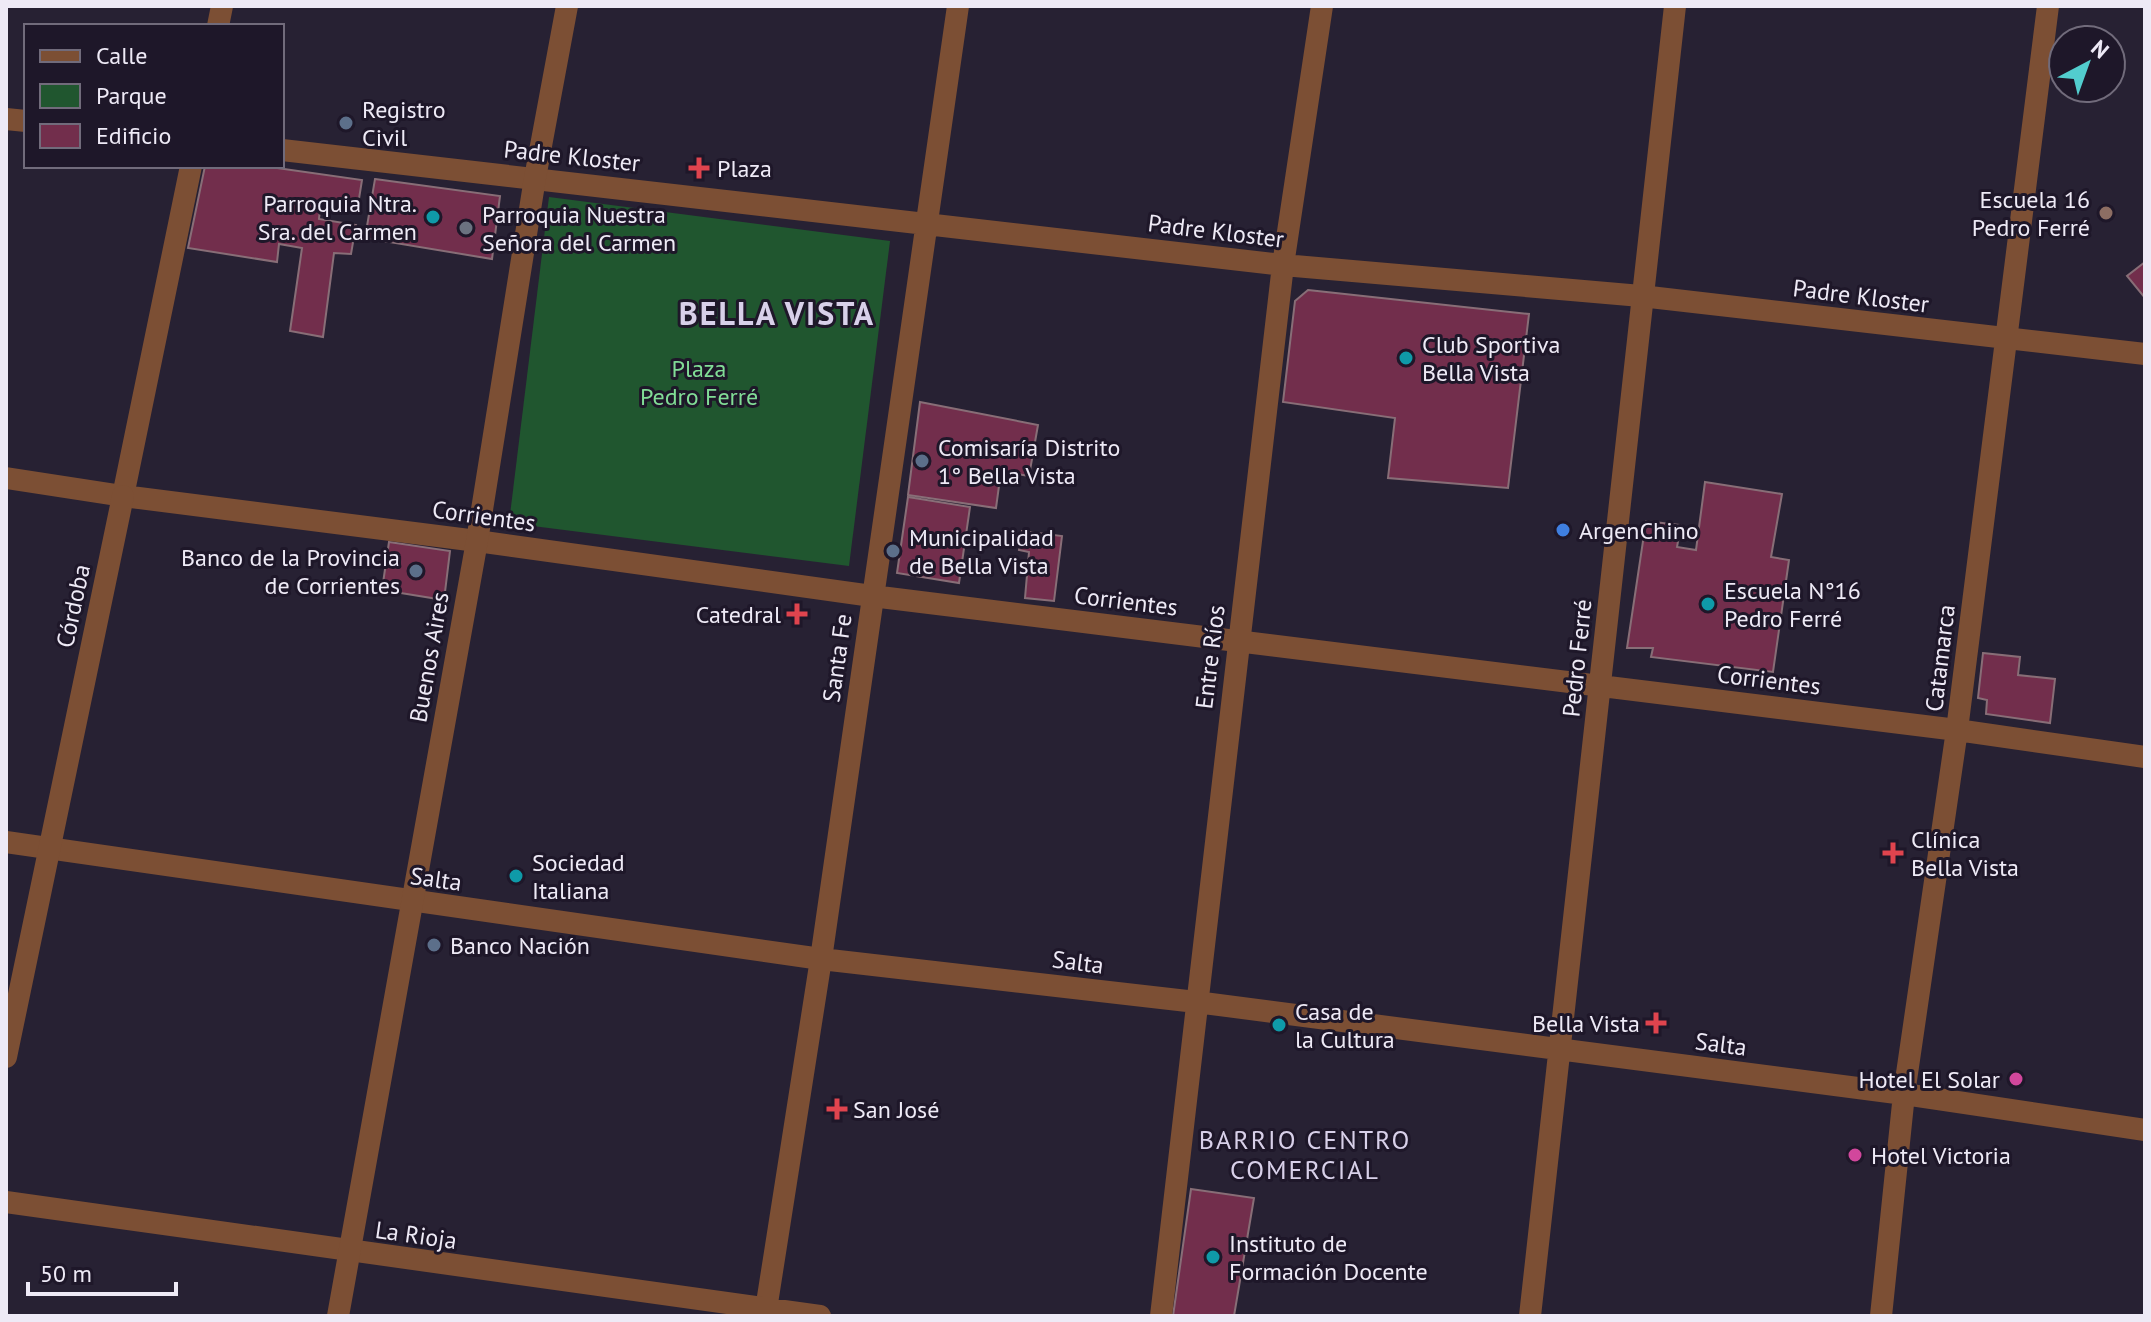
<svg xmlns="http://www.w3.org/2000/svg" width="2151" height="1322" viewBox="0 0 2151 1322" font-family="'PT Sans',sans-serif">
  <rect width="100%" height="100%" fill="#272133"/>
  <path fill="#20562f" d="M549,197L890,241L849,566L509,523Z"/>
  <path fill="#722e4c" stroke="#886e77" stroke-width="2" d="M205,166H263L362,180L358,205L321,200L319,219L356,225L351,254L334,253L323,337L290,331L302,248L279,244L277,262L188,248Z
    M375,179L500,196L492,259L365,238Z
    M2145,262V298L2127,276Z
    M1308,290L1529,314L1508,488L1388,478L1395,418L1283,402L1295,301Z
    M920,402L1038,425L1029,476L1001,471L996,508L908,495Z
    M1705,482L1782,494L1771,557L1789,560L1773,672L1651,657L1653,648H1627L1646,521L1681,525L1677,547L1696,550Z
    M908,497L970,507L959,583L897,573Z
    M1022,531L1062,536L1054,601L1025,598L1029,552L1019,550Z
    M389,542L450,551L444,600L382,590Z
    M1983,653L2020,657L2018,675L2055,679L2050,723L1986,714L1987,700L1978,698Z
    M1191,1189L1254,1198L1234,1316H1173Z"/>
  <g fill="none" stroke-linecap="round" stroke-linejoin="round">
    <path stroke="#7c4f34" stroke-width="22" d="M218,26L222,6
      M6,119L26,121
      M282,150L1283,265L1641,296L2145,354
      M6,478L123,496L477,541L872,596L1957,730L2145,757
      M123,496L191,166
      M6,842L821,959L1196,1002L1904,1094L2145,1130
      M6,1202L820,1316
      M765,1316L821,959L958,6
      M1161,1316L1283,265L1322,6
      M1530,1316L1675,6
      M1881,1316L1904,1094L1957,730L2048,6"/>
    <path stroke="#7c4f34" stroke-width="22" d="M6,1057L123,496
      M338,1316L477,541L535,178L567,6"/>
  </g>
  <g fill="#5c6f8a" stroke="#1e1729" stroke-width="3">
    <circle cx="346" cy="123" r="8"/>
    <circle cx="922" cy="461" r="8"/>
    <circle cx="893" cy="551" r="8"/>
    <circle cx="416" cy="571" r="8"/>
    <circle cx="434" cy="945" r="8"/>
  </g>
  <g fill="#e0444e" stroke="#1e1729" stroke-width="3">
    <path d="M695 156h8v8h8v8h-8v8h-8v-8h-8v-8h8z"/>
    <path d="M793 602h8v8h8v8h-8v8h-8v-8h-8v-8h8z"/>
    <path d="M1889 841h8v8h8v8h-8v8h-8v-8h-8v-8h8z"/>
    <path d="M1652 1011h8v8h8v8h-8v8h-8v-8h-8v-8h8z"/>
    <path d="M833 1097h8v8h8v8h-8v8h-8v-8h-8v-8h8z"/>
  </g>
  <circle fill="#8d6e63" stroke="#1e1729" stroke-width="3" cx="2106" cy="213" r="8"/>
  <g fill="#0f9aa8" stroke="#1e1729" stroke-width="3">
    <circle cx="433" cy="217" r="8"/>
    <circle cx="1406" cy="358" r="8"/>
    <circle cx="1708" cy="604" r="8"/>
    <circle cx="516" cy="876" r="8"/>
    <circle cx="1279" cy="1025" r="8"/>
    <circle cx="1213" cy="1257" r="8"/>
  </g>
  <circle fill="#6b7280" stroke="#1e1729" stroke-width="3" cx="466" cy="228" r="8"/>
  <circle fill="#3f7fe0" stroke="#1e1729" stroke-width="3" cx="1563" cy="530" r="8"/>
  <g fill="#d1479c" stroke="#1e1729" stroke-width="3">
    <circle cx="2016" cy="1079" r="8"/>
    <circle cx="1855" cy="1155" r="8"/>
  </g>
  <g text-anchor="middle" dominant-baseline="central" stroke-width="6" stroke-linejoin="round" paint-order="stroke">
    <g font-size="24" fill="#eeeaf6" stroke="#1e1729" text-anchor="start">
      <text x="362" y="109">Registro<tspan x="362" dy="28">Civil</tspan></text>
      <text x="717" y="168">Plaza</text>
      <text x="2090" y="199" text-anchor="end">Escuela 16<tspan x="2090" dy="28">Pedro Ferré</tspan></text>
      <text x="417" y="203" text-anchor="end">Parroquia Ntra.<tspan x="417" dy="28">Sra. del Carmen</tspan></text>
      <text x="482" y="214">Parroquia Nuestra<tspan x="482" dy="28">Señora del Carmen</tspan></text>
      <text x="1422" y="344">Club Sportiva<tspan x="1422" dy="28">Bella Vista</tspan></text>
      <text x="938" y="447">Comisaría Distrito<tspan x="938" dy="28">1° Bella Vista</tspan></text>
      <text x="1579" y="530">ArgenChino</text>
      <text x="909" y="537">Municipalidad<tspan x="909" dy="28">de Bella Vista</tspan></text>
      <text x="400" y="557" text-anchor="end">Banco de la Provincia<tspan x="400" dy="28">de Corrientes</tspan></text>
      <text x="1724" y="590">Escuela N°16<tspan x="1724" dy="28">Pedro Ferré</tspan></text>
      <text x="781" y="614" text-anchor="end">Catedral</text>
      <text x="1911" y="839">Clínica<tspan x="1911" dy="28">Bella Vista</tspan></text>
      <text x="532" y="862">Sociedad<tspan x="532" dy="28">Italiana</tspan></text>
      <text x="450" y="945">Banco Nación</text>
      <text x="1295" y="1011">Casa de<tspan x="1295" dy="28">la Cultura</tspan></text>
      <text x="1640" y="1023" text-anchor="end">Bella Vista</text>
      <text x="2000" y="1079" text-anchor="end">Hotel El Solar</text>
      <text x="853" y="1109">San José</text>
      <text x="1871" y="1155">Hotel Victoria</text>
      <text x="1229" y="1243">Instituto de<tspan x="1229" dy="28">Formación Docente</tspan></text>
    </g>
    <g font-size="24" fill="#eeeaf6" stroke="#1e1729">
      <text transform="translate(572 156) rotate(6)">Padre Kloster</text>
      <text transform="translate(1216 231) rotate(7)">Padre Kloster</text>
      <text transform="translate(1861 296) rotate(7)">Padre Kloster</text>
      <text transform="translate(484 516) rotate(8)">Corrientes</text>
      <text transform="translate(1126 601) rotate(7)">Corrientes</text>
      <text transform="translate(73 606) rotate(-78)">Córdoba</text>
      <text transform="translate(429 657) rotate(-80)">Buenos Aires</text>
      <text transform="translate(1210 657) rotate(-83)">Entre Ríos</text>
      <text transform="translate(837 658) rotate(-82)">Santa Fe</text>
      <text transform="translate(1577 658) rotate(-84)">Pedro Ferré</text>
      <text transform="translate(1940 658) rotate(-83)">Catamarca</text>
      <text transform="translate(1769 680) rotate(7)">Corrientes</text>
      <text transform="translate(436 879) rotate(8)">Salta</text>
      <text transform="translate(1078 962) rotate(7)">Salta</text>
      <text transform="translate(1721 1044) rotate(7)">Salta</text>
      <text transform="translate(416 1235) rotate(8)">La Rioja</text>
    </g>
    <g font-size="24" fill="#81dd96" stroke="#1e1729">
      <text x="699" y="368">Plaza<tspan x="699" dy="28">Pedro Ferré</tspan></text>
    </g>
    <g font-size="26" letter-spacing="2" fill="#d8d0e9" stroke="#1e1729">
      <text x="1305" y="1139">BARRIO CENTRO<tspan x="1305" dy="30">COMERCIAL</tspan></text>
    </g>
    <g font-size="32" font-weight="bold" letter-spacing="2" fill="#d8d0e9" stroke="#1e1729">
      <text x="777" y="313">BELLA VISTA</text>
    </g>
  </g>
  <rect width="2151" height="1322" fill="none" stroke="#eeeaf6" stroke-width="16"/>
  <rect x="24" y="24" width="260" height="144" fill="#1e1729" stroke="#716b7b" stroke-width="2"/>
  <rect x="40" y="50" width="40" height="12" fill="#7c4f34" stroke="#716b7b" stroke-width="2"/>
  <text x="96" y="64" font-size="24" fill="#eeeaf6">Calle</text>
  <rect x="40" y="84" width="40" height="24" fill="#20562f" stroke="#716b7b" stroke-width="2"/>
  <text x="96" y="104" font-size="24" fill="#eeeaf6">Parque</text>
  <rect x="40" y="124" width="40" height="24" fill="#722e4c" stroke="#716b7b" stroke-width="2"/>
  <text x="96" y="144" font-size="24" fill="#eeeaf6">Edificio</text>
  <g transform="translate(2087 64) rotate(41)"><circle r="38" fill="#1e1729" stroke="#716b7b" stroke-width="2"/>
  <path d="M0-6L14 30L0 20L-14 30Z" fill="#52cdce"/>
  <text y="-12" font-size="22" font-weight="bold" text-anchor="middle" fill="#eeeaf6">N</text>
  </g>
  <path d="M28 1282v12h148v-12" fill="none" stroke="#eeeaf6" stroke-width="4"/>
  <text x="40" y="1282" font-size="24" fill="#eeeaf6" stroke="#1e1729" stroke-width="6" paint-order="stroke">50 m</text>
</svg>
